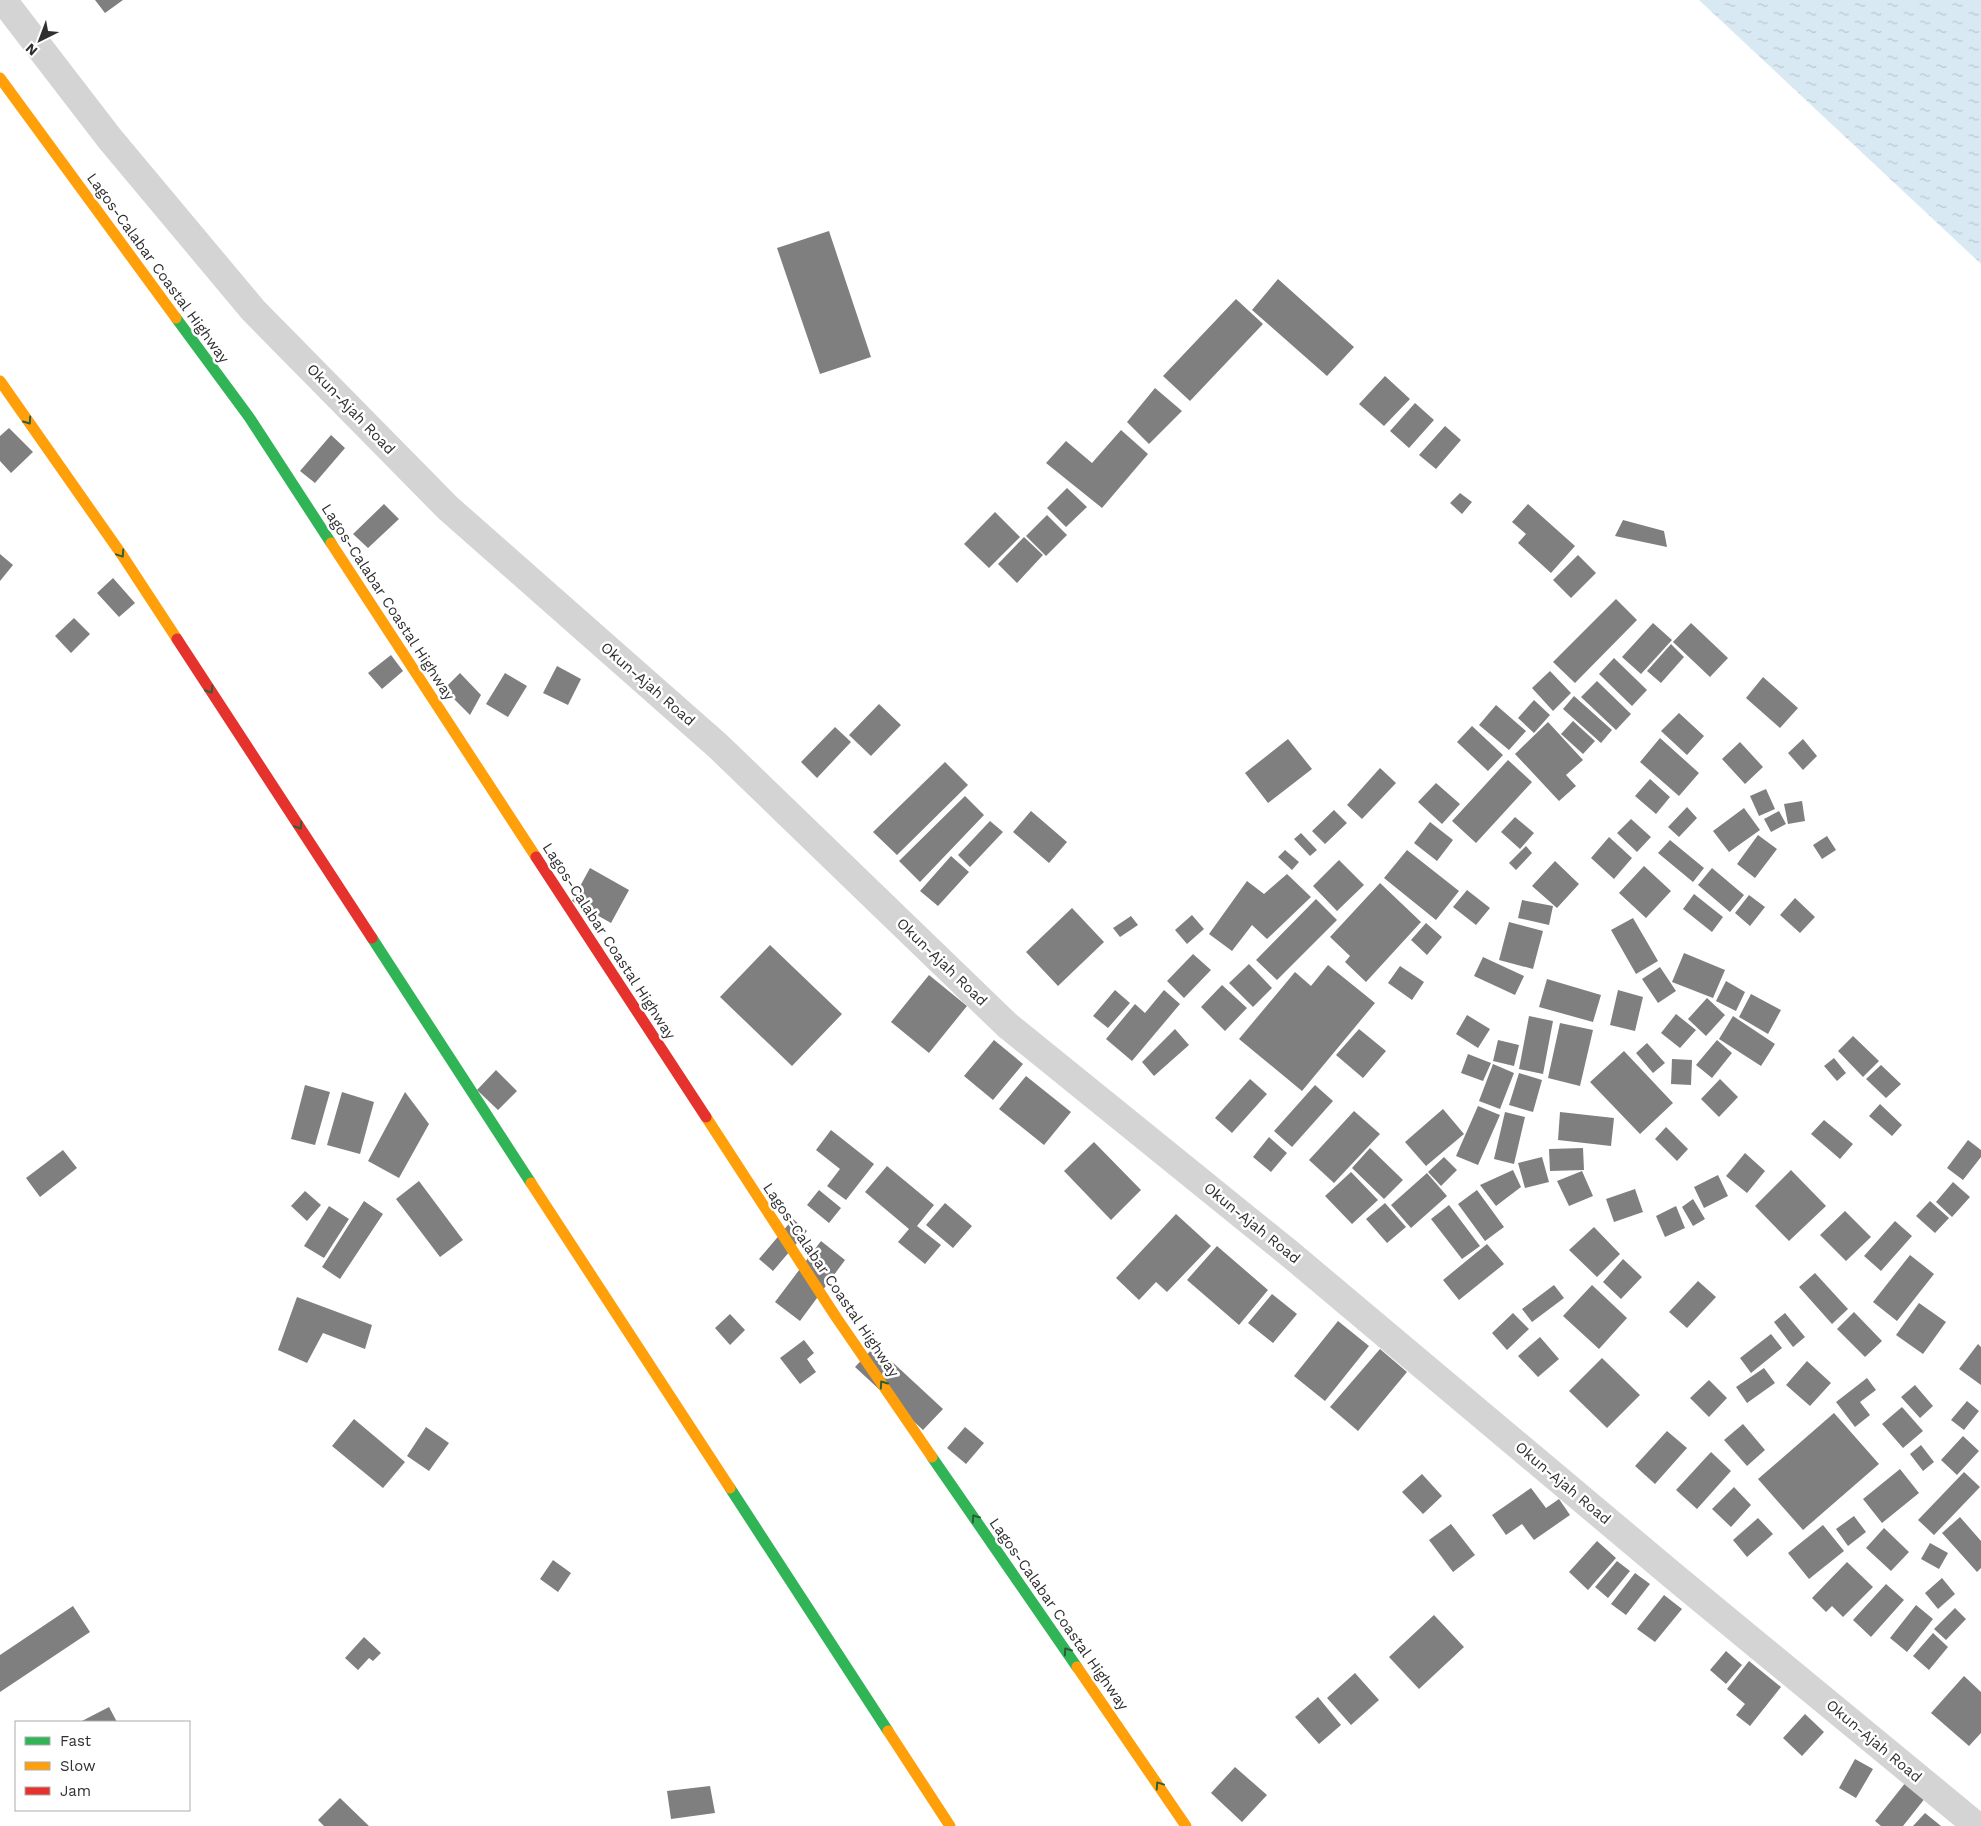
<svg xmlns="http://www.w3.org/2000/svg" width="1981" height="1826" viewBox="0 0 1981 1826" font-family="'Work Sans',sans-serif">
  <defs>
    <pattern id="water-ripples" width="26" height="14" patternUnits="userSpaceOnUse" patternTransform="scale(1.25)"><rect width="26" height="14" fill="#d8e9f3"/><path d="M2 4q2-2 4 0t4 0M15 11q2-2 4 0t4 0" fill="none" stroke="#bac8d1"/></pattern>
  </defs>
  <rect width="100%" height="100%" fill="#fff"/>
  <path fill="url(#water-ripples)" d="M1699,0H1981V264Z"/>
  <path fill="#7f7f7f" d="M95,0H123L105,13Z
    M829,231L871,357L820,374L777,248Z
    M1278,279L1354,347L1327,376L1252,310Z
    M1236,299L1263,324L1190,401L1163,376Z
    M1385,376L1410,399L1384,426L1359,404Z
    M1155,388L1182,411L1149,444L1127,422Z
    M1415,403L1434,420L1409,448L1390,431Z
    M1445,426L1461,440L1436,469L1419,455Z
    M9,428L33,452L11,473L0,461V436Z
    M1121,430L1148,454L1102,508L1046,463L1066,441L1092,463Z
    M331,435L345,448L315,483L300,471Z
    M1067,488L1087,507L1066,527L1047,508Z
    M1460,493L1472,502L1462,514L1450,503Z
    M384,504L399,519L368,548L353,534Z
    M1528,504L1575,546L1551,573L1518,543L1526,534L1512,522Z
    M995,512L1020,537L989,568L964,544Z
    M1047,515L1067,535L1046,556L1026,536Z
    M1623,520L1664,531L1667,547L1615,536Z
    M1024,537L1043,555L1017,583L998,564Z
    M0,554L13,565L0,581Z
    M1578,555L1596,573L1571,598L1553,580Z
    M113,578L135,603L119,617L97,593Z
    M1616,599L1637,620L1575,683L1553,662Z
    M74,618L90,634L71,653L55,636Z
    M1653,623L1672,640L1641,674L1622,657Z
    M1691,623L1728,658L1710,677L1673,642Z
    M1671,644L1684,657L1661,683L1647,671Z
    M391,655L403,671L382,689L368,673Z
    M1614,658L1647,690L1632,706L1599,674Z
    M557,666L581,679L568,705L543,693Z
    M1550,671L1571,693L1553,711L1532,688Z
    M460,673L481,695L470,715L444,689Z
    M505,673L527,686L508,717L486,704Z
    M1763,677L1798,708L1780,728L1746,698Z
    M1597,681L1631,714L1616,730L1581,697Z
    M1574,696L1612,730L1601,743L1563,709Z
    M1534,700L1550,715L1534,733L1518,718Z
    M879,704L901,725L871,756L849,735Z
    M1496,705L1526,731L1509,750L1479,725Z
    M1679,713L1704,736L1687,755L1661,731Z
    M1573,721L1595,741L1583,754L1561,734Z
    M1548,722L1583,760L1566,775L1576,786L1559,801L1515,754Z
    M1472,726L1503,755L1488,771L1457,742Z
    M835,727L851,742L817,778L801,762Z
    M1660,738L1699,773L1679,796L1640,762Z
    M1288,739L1312,769L1268,803L1245,773Z
    M1803,739L1817,756L1803,770L1788,753Z
    M1740,742L1763,767L1745,784L1722,759Z
    M1508,760L1532,782L1476,843L1452,821Z
    M945,762L968,785L897,855L873,832Z
    M1380,768L1396,783L1362,819L1347,805Z
    M1650,779L1670,797L1656,814L1635,796Z
    M1436,783L1460,804L1442,824L1418,802Z
    M1766,789L1775,809L1759,816L1750,796Z
    M965,796L984,815L920,882L899,861Z
    M1802,801L1805,821L1788,824L1784,804Z
    M1687,807L1697,818L1679,837L1668,827Z
    M1744,808L1760,830L1729,852L1713,831Z
    M1334,810L1347,823L1325,844L1312,831Z
    M1031,811L1067,842L1049,863L1013,832Z
    M1779,811L1786,824L1771,832L1764,819Z
    M1515,817L1534,833L1520,849L1501,832Z
    M1631,819L1651,837L1637,852L1617,833Z
    M990,821L1003,832L970,867L958,855Z
    M1430,822L1453,840L1437,861L1414,843Z
    M1301,833L1317,850L1310,856L1294,839Z
    M1758,835L1777,849L1755,878L1737,864Z
    M1827,836L1836,850L1822,859L1813,845Z
    M1609,837L1632,858L1614,879L1591,858Z
    M1670,840L1704,868L1693,882L1658,853Z
    M1526,846L1532,853L1516,870L1509,863Z
    M1285,850L1299,862L1292,870L1278,857Z
    M1407,850L1459,891L1436,920L1384,878Z
    M951,856L969,872L938,906L920,891Z
    M1339,860L1364,885L1337,911L1313,886Z
    M1555,861L1579,884L1557,908L1532,886Z
    M1644,866L1671,891L1646,918L1619,893Z
    M590,868L629,890L611,923L572,901Z
    M1712,868L1744,895L1730,912L1698,885Z
    M1287,874L1311,897L1267,939L1252,925L1232,951L1209,934L1247,881L1264,894Z
    M1380,883L1421,922L1366,982L1345,962L1350,956L1330,937Z
    M1467,890L1490,908L1476,925L1453,907Z
    M1694,894L1723,917L1712,932L1683,909Z
    M1749,895L1765,907L1750,926L1735,913Z
    M1795,898L1815,917L1800,933L1780,915Z
    M1316,899L1337,920L1277,980L1256,960Z
    M1522,900L1553,906L1549,925L1518,918Z
    M1072,908L1104,942L1058,986L1026,952Z
    M1192,915L1204,929L1187,944L1175,930Z
    M1131,916L1138,925L1120,937L1113,928Z
    M1633,918L1658,961L1636,974L1611,930Z
    M1509,922L1543,931L1533,969L1499,960Z
    M1426,923L1442,937L1427,955L1411,940Z
    M770,945L842,1014L792,1066L720,997Z
    M1684,953L1725,970L1713,998L1672,982Z
    M1193,954L1211,970L1184,998L1167,981Z
    M1483,957L1524,976L1515,995L1474,976Z
    M1249,964L1272,988L1253,1007L1229,983Z
    M1328,965L1375,1003L1302,1091L1239,1039L1295,972L1311,986Z
    M1400,966L1424,982L1412,1000L1388,983Z
    M1660,967L1676,991L1658,1003L1642,979Z
    M929,975L967,1006L929,1053L891,1022Z
    M1547,979L1601,995L1593,1022L1539,1007Z
    M1726,981L1745,992L1736,1011L1716,1001Z
    M1222,985L1247,1008L1225,1031L1201,1007Z
    M1115,990L1130,1003L1108,1028L1093,1016Z
    M1164,990L1180,1004L1132,1061L1106,1039L1135,1004L1145,1013Z
    M1618,990L1643,997L1635,1031L1610,1025Z
    M1751,994L1781,1010L1768,1034L1739,1017Z
    M1707,998L1725,1015L1706,1036L1688,1019Z
    M1676,1014L1696,1030L1680,1048L1661,1033Z
    M1467,1015L1490,1029L1478,1048L1456,1034Z
    M1529,1016L1553,1021L1543,1074L1519,1069Z
    M1733,1016L1775,1044L1761,1066L1719,1039Z
    M1560,1023L1593,1030L1580,1086L1548,1078Z
    M1175,1029L1189,1045L1154,1076L1142,1062Z
    M1359,1029L1386,1051L1363,1078L1336,1055Z
    M1853,1036L1879,1061L1863,1077L1838,1051Z
    M994,1040L1023,1064L993,1100L964,1076Z
    M1498,1040L1519,1045L1514,1066L1493,1061Z
    M1717,1040L1732,1053L1712,1078L1696,1065Z
    M1647,1043L1665,1063L1653,1073L1636,1053Z
    M1624,1051L1673,1103L1640,1134L1590,1082Z
    M1468,1054L1491,1063L1483,1081L1461,1073Z
    M1834,1058L1846,1073L1837,1081L1824,1066Z
    M1672,1059L1692,1060L1691,1085L1671,1084Z
    M1493,1064L1514,1073L1500,1109L1479,1101Z
    M1881,1065L1901,1084L1886,1098L1866,1079Z
    M496,1070L517,1091L498,1110L477,1090Z
    M1519,1073L1542,1080L1533,1112L1509,1105Z
    M1026,1076L1071,1112L1044,1145L999,1109Z
    M1250,1079L1267,1094L1232,1133L1215,1118Z
    M1720,1079L1738,1097L1719,1117L1701,1099Z
    M305,1085L330,1092L315,1145L291,1139Z
    M1315,1085L1333,1101L1292,1147L1274,1131Z
    M342,1092L374,1102L360,1154L327,1145Z
    M405,1092L429,1124L399,1178L368,1161Z
    M1880,1104L1902,1125L1892,1136L1869,1116Z
    M1478,1106L1500,1115L1478,1165L1456,1156Z
    M1443,1109L1464,1134L1426,1166L1405,1142Z
    M1354,1111L1380,1134L1334,1183L1309,1160Z
    M1505,1112L1525,1117L1514,1164L1494,1159Z
    M1560,1112L1614,1118L1611,1146L1558,1140Z
    M1824,1120L1853,1144L1840,1159L1811,1134Z
    M1666,1127L1688,1149L1677,1161L1655,1139Z
    M831,1130L874,1164L846,1200L827,1186L840,1169L816,1150Z
    M1269,1137L1287,1153L1271,1172L1253,1157Z
    M1968,1140L1981,1150V1157L1963,1180L1947,1168Z
    M1094,1142L1141,1190L1111,1220L1064,1171Z
    M1370,1148L1403,1180L1384,1199L1352,1168Z
    M1583,1148L1584,1170L1550,1171L1549,1149Z
    M63,1150L77,1168L40,1197L26,1178Z
    M1745,1153L1765,1171L1747,1193L1726,1176Z
    M1444,1157L1457,1170L1441,1186L1428,1172Z
    M1542,1157L1549,1182L1525,1188L1518,1163Z
    M887,1166L934,1205L917,1226L941,1245L925,1264L898,1242L909,1229L865,1192Z
    M1513,1170L1521,1187L1496,1206L1480,1185Z
    M1791,1170L1826,1206L1789,1241L1755,1206Z
    M1582,1171L1593,1196L1569,1206L1557,1181Z
    M1351,1172L1378,1200L1352,1224L1325,1196Z
    M1427,1173L1447,1196L1411,1228L1391,1205Z
    M1718,1175L1728,1196L1704,1208L1694,1187Z
    M419,1181L463,1240L440,1257L396,1199Z
    M1953,1182L1970,1197L1952,1217L1936,1202Z
    M1635,1189L1643,1212L1614,1222L1606,1199Z
    M819,1190L841,1208L829,1223L807,1205Z
    M1477,1190L1504,1227L1485,1241L1458,1204Z
    M305,1191L321,1205L307,1221L291,1206Z
    M1693,1199L1705,1219L1693,1226L1682,1207Z
    M364,1201L383,1214L340,1279L322,1267Z
    M1930,1201L1949,1218L1935,1233L1916,1216Z
    M945,1203L972,1226L953,1248L926,1225Z
    M1385,1203L1406,1227L1387,1243L1366,1219Z
    M1449,1205L1480,1246L1462,1259L1431,1219Z
    M329,1206L349,1219L324,1258L304,1246Z
    M1676,1206L1685,1228L1665,1237L1656,1216Z
    M1845,1211L1871,1237L1846,1261L1820,1235Z
    M1176,1214L1211,1246L1167,1292L1156,1282L1139,1300L1116,1278Z
    M793,1219L807,1231L773,1271L759,1259Z
    M1895,1221L1912,1236L1881,1271L1864,1256Z
    M1594,1227L1620,1254L1597,1277L1569,1250Z
    M821,1241L845,1260L800,1321L775,1302Z
    M1487,1244L1504,1264L1459,1300L1443,1280Z
    M1217,1246L1268,1290L1239,1325L1187,1280Z
    M1910,1255L1934,1274L1897,1321L1873,1302Z
    M1623,1259L1642,1277L1621,1299L1603,1282Z
    M1815,1273L1848,1309L1832,1324L1799,1287Z
    M1698,1281L1716,1297L1687,1328L1669,1312Z
    M1554,1285L1564,1298L1532,1322L1522,1309Z
    M1592,1285L1627,1318L1599,1349L1563,1316Z
    M1272,1294L1297,1314L1273,1343L1248,1323Z
    M297,1297L372,1325L365,1349L323,1333L307,1363L278,1350Z
    M1919,1303L1946,1322L1923,1354L1896,1335Z
    M1854,1312L1882,1341L1865,1357L1837,1329Z
    M1513,1313L1529,1329L1507,1350L1492,1333Z
    M1785,1313L1805,1337L1793,1347L1774,1322Z
    M730,1314L745,1330L730,1345L715,1328Z
    M1338,1321L1369,1346L1325,1401L1294,1376Z
    M1771,1334L1782,1348L1751,1373L1740,1358Z
    M1540,1337L1559,1359L1538,1377L1518,1356Z
    M804,1340L814,1353L807,1359L816,1372L800,1384L780,1358Z
    M1978,1344L1981,1347V1385L1959,1369Z
    M875,1346L943,1409L923,1430L855,1367Z
    M1380,1349L1407,1372L1358,1431L1330,1407Z
    M1602,1358L1640,1395L1607,1428L1569,1391Z
    M1807,1361L1831,1383L1810,1406L1786,1385Z
    M1764,1368L1775,1383L1747,1403L1736,1387Z
    M1867,1378L1876,1390L1860,1402L1870,1415L1855,1427L1836,1402Z
    M1709,1380L1727,1398L1709,1417L1690,1398Z
    M1915,1385L1933,1406L1920,1418L1901,1397Z
    M1967,1401L1979,1411L1964,1430L1951,1420Z
    M1902,1407L1923,1431L1903,1448L1882,1424Z
    M1834,1413L1879,1464L1803,1530L1758,1479Z
    M354,1419L405,1462L383,1488L332,1446Z
    M1743,1424L1765,1450L1747,1466L1724,1440Z
    M426,1427L449,1443L429,1471L407,1456Z
    M965,1427L984,1443L966,1464L947,1448Z
    M1667,1431L1687,1448L1655,1484L1635,1466Z
    M1963,1436L1979,1451L1957,1475L1941,1460Z
    M1921,1445L1934,1462L1923,1471L1910,1454Z
    M1711,1452L1731,1471L1697,1509L1676,1490Z
    M1900,1469L1919,1493L1882,1523L1863,1499Z
    M1964,1472L1980,1487L1934,1535L1918,1520Z
    M1422,1474L1442,1496L1423,1514L1402,1492Z
    M1734,1487L1751,1505L1731,1527L1712,1509Z
    M1531,1488L1546,1508L1559,1499L1570,1515L1534,1540L1522,1524L1506,1535L1492,1515Z
    M1854,1516L1866,1532L1848,1546L1836,1529Z
    M1960,1517L1981,1541V1568L1977,1572L1942,1533Z
    M1758,1518L1773,1534L1747,1557L1733,1540Z
    M1451,1524L1475,1555L1453,1572L1429,1540Z
    M1823,1525L1844,1551L1809,1579L1788,1553Z
    M1884,1528L1909,1552L1891,1571L1866,1548Z
    M1597,1541L1616,1558L1588,1590L1569,1572Z
    M1930,1543L1948,1553L1939,1569L1921,1559Z
    M553,1560L571,1573L558,1592L540,1579Z
    M1617,1561L1630,1571L1608,1598L1595,1587Z
    M1847,1562L1873,1587L1843,1617L1832,1606L1826,1612L1812,1598Z
    M1635,1573L1650,1584L1626,1615L1611,1604Z
    M1942,1578L1955,1594L1938,1609L1925,1593Z
    M1886,1584L1904,1600L1871,1637L1853,1620Z
    M1664,1595L1682,1609L1655,1642L1637,1629Z
    M1916,1605L1933,1619L1907,1652L1890,1638Z
    M73,1606L90,1632L0,1692V1655Z
    M1955,1608L1966,1619L1946,1640L1934,1629Z
    M1434,1615L1464,1647L1419,1689L1389,1657Z
    M1933,1633L1948,1647L1929,1670L1913,1656Z
    M364,1637L381,1653L373,1661L369,1658L358,1670L345,1658Z
    M1726,1651L1742,1665L1726,1684L1710,1670Z
    M1749,1661L1781,1687L1750,1726L1736,1715L1745,1704L1727,1689Z
    M1355,1673L1379,1700L1351,1725L1327,1698Z
    M1964,1676L1981,1692V1733L1969,1746L1931,1713Z
    M1318,1697L1341,1725L1319,1744L1295,1717Z
    M109,1707L117,1722H80Z
    M1805,1714L1824,1732L1802,1756L1783,1738Z
    M1855,1759L1873,1769L1856,1798L1839,1788Z
    M1235,1767L1267,1795L1242,1822L1211,1793Z
    M1906,1782L1926,1797L1903,1826H1881L1875,1821Z
    M710,1786L715,1813L671,1819L667,1791Z
    M340,1798L369,1826H324L318,1820Z
    M1925,1813L1941,1826H1913Z"/>
  <g fill="none" stroke-linecap="round" stroke-linejoin="round">
    <path stroke="#d4d4d4" stroke-width="28" d="M3,0L110,139L253,310L448,508L718,746L1007,1025L1290,1254L1677,1579L1977,1826"/>
    <path stroke="#30b455" stroke-width="11" d="M176,318L249,417L331,543
      M372,938L531,1183
      M932,1457L1077,1667
      M730,1488L888,1731"/>
    <path stroke="#ff9f0a" stroke-width="11" d="M0,78L176,318
      M0,381L122,555L177,639
      M331,543L536,857
      M706,1117L836,1317L932,1457
      M531,1183L730,1488
      M1077,1667L1186,1826
      M888,1731L950,1826"/>
    <path stroke="#e5322d" stroke-width="11" d="M177,639L372,938
      M536,857L706,1117"/>
  </g>
  <defs><path id="oneway-chevron" d="M-2-3.5L2.5 0L-2 3.5" fill="none" stroke-width="1.6" stroke-linecap="round" stroke-linejoin="round" transform="scale(1.25)"/></defs>
  <g stroke="#2f5e3c">
    <use href="#oneway-chevron" transform="translate(28 421) rotate(55)"/>
    <use href="#oneway-chevron" transform="translate(121 554) rotate(56)"/>
    <use href="#oneway-chevron" transform="translate(210 690) rotate(57)"/>
    <use href="#oneway-chevron" transform="translate(299 826) rotate(57)"/>
    <use href="#oneway-chevron" transform="translate(883 1384) rotate(-125)"/>
    <use href="#oneway-chevron" transform="translate(975 1518) rotate(-125)"/>
    <use href="#oneway-chevron" transform="translate(1067 1651) rotate(-125)"/>
    <use href="#oneway-chevron" transform="translate(1159 1785) rotate(-124)"/>
  </g>
  <g text-anchor="middle" dominant-baseline="central" stroke-width="5" stroke-linejoin="round" paint-order="stroke">
    <g font-size="15" fill="#2f2f2f" stroke="#fff">
      <text transform="translate(158 268) rotate(54)">Lagos-Calabar Coastal Highway</text>
      <text transform="translate(351 409) rotate(46)">Okun-Ajah Road</text>
      <text transform="translate(388 602) rotate(57)">Lagos-Calabar Coastal Highway</text>
      <text transform="translate(648 684) rotate(41)">Okun-Ajah Road</text>
      <text transform="translate(609 941) rotate(57)">Lagos-Calabar Coastal Highway</text>
      <text transform="translate(942 962) rotate(44)">Okun-Ajah Road</text>
      <text transform="translate(1252 1223) rotate(39)">Okun-Ajah Road</text>
      <text transform="translate(831 1280) rotate(56)">Lagos-Calabar Coastal Highway</text>
      <text transform="translate(1563 1483) rotate(40)">Okun-Ajah Road</text>
      <text transform="translate(1059 1614) rotate(55)">Lagos-Calabar Coastal Highway</text>
      <text transform="translate(1874 1741) rotate(40)">Okun-Ajah Road</text>
    </g>
  </g>
  <rect x="15" y="1721" width="175" height="90" fill="#ffffff" stroke="#acacac"/>
  <rect x="25" y="1737" width="25" height="8" fill="#30b455" stroke="#acacac"/>
  <text x="60" y="1746" font-size="15" fill="#2f2f2f">Fast</text>
  <rect x="25" y="1762" width="25" height="8" fill="#ff9f0a" stroke="#acacac"/>
  <text x="60" y="1771" font-size="15" fill="#2f2f2f">Slow</text>
  <rect x="25" y="1787" width="25" height="8" fill="#e5322d" stroke="#acacac"/>
  <text x="60" y="1796" font-size="15" fill="#2f2f2f">Jam</text>
  <g transform="translate(40 40) rotate(222)" stroke="#ffffff" stroke-width="4" paint-order="stroke">
  <path d="M0-4L9 19L0 12L-9 19Z" fill="#2f2f2f"/>
  <text y="-8" font-size="14" font-weight="bold" text-anchor="middle" fill="#2f2f2f">N</text>
  </g>
</svg>
